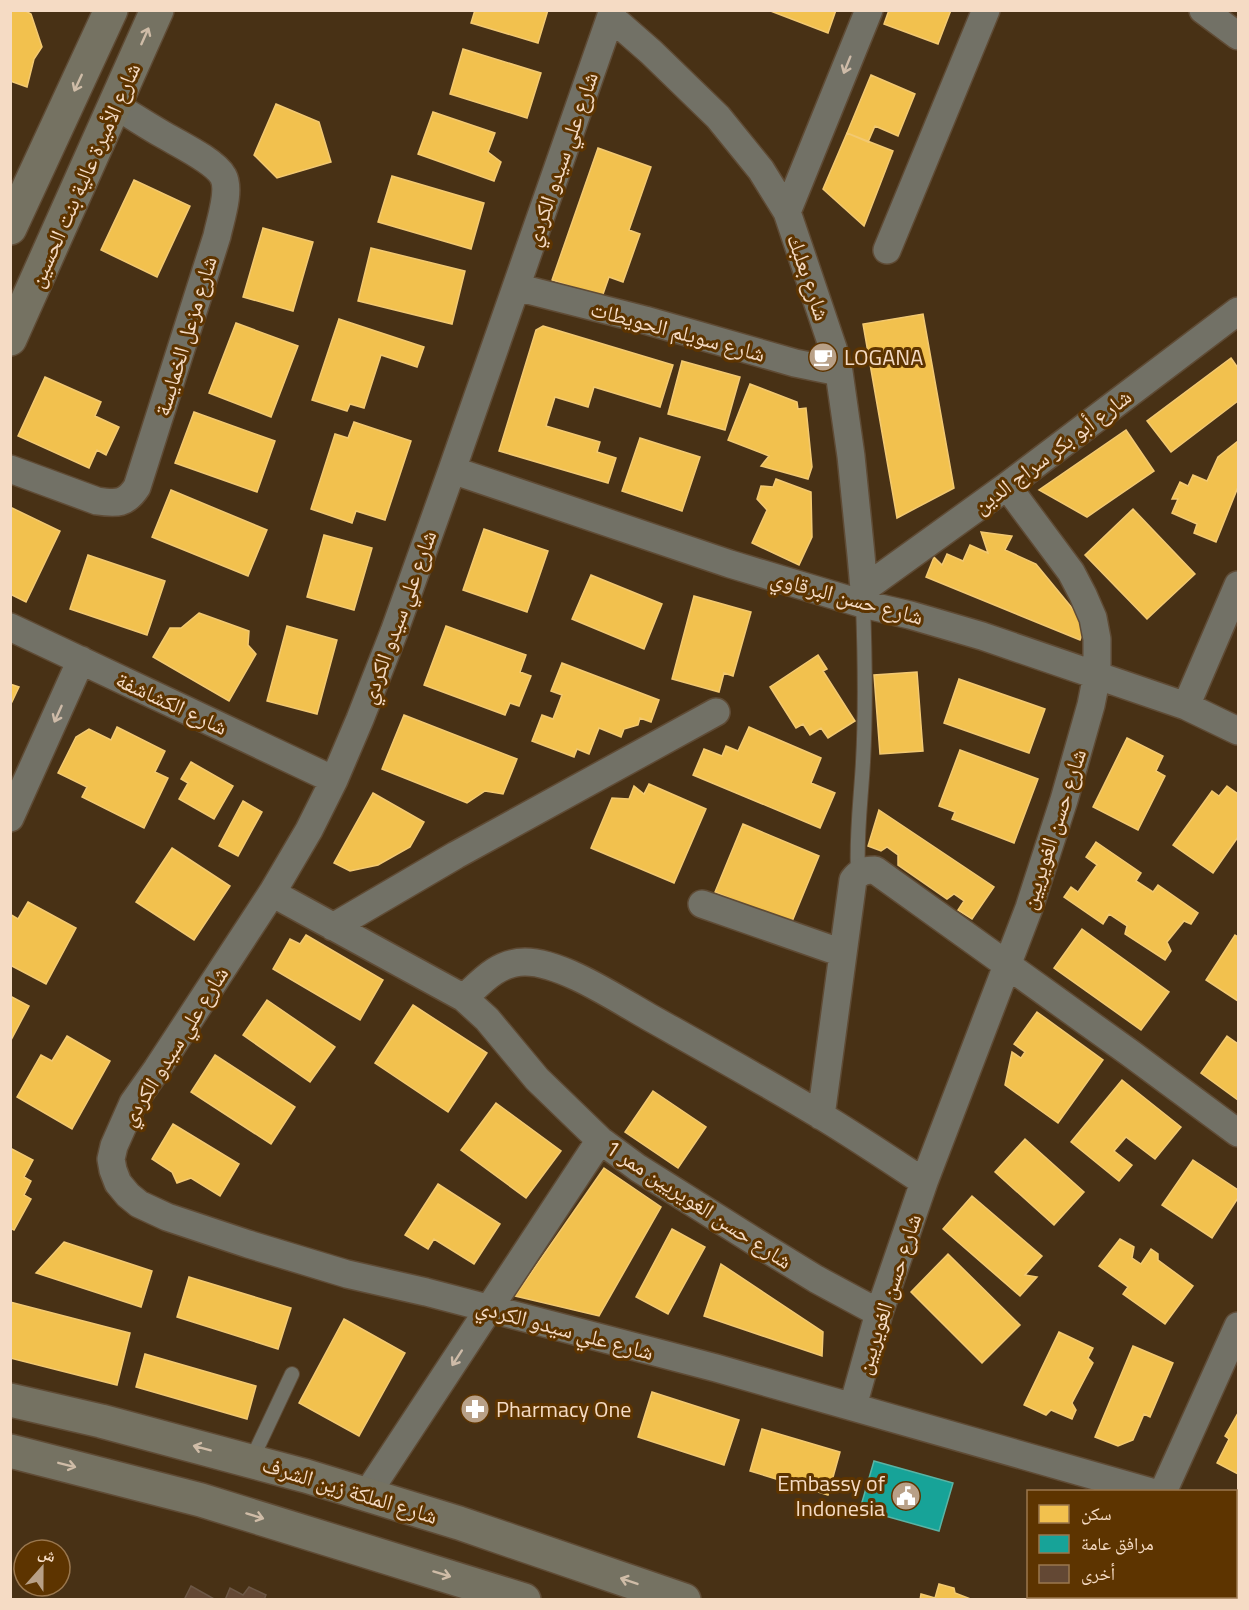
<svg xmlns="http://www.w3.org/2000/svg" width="1249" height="1610" viewBox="0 0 1249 1610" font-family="'Titillium Web','Noto Naskh Arabic',sans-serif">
  <rect width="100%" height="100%" fill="#483115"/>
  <path fill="#f2c14e" stroke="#f3c971" stroke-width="1.5" d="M10,10H24L31,14L42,47L34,59L27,87L10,81Z
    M475,10H548L538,43L471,23Z
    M768,10H836L828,33Z
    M889,10H951L938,44L884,24Z
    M463,49L541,73L527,118L450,94Z
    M871,75L915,94L898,136L875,126L868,142L847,133Z
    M276,104L319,122L331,162L277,178L254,155Z
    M433,112L495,133L488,152L501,162L494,181L418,154Z
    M847,133L893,151L864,226L823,189Z
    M598,148L651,167L629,230L640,234L623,282L609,277L602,297L552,280Z
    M392,176L484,203L471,249L378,222Z
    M134,180L190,206L157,277L101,250Z
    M263,228L313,242L293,311L243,297Z
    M371,248L465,271L452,324L358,301Z
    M923,314L954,488L897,518L863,324Z
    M339,319L424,347L417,367L381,355L364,408L350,404L347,411L312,400Z
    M236,323L298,346L271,417L209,393Z
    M543,326L673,365L660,407L594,387L588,407L555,397L546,426L600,442L597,452L616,458L608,483L499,451L536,330Z
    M1231,358L1238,368V401L1171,452L1147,421Z
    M682,361L740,377L725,430L668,414Z
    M45,377L101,402L95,416L119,427L106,455L97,450L89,468L18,436Z
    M750,384L797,402L798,409L806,408L812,467L808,479L761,466L769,456L728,440Z
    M194,412L275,441L257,492L175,463Z
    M354,422L411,441L385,520L356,511L352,523L311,509L335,434L348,438Z
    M1126,430L1154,471L1087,517L1039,490Z
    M640,438L700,457L682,511L622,491Z
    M1238,441V487L1216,542L1194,533L1197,524L1172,513L1178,499H1172L1180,482L1188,486L1193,475L1207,481L1218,457Z
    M776,479L811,492L812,537L799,565L752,543L767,510L757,499L761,486L773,487Z
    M171,490L267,530L248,576L152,537Z
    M10,507L60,531L26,602L10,594Z
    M1133,509L1195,574L1147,619L1085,555Z
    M484,529L548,551L527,612L463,590Z
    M981,532L1012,536L1005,550L1036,564L1086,625L1080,640L926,577L934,557L942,565L947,554L963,561L970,545L988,553Z
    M324,535L372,548L354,610L307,597Z
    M88,555L165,581L147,635L70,609Z
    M591,575L662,604L644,649L572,619Z
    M694,596L751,612L733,676L724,673L719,692L672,679Z
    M199,613L249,631L248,645L256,654L229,701L153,657L170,628H181Z
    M287,626L337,640L317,714L267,701Z
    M446,626L526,655L520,672L531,676L519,706L510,703L505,715L424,685Z
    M818,655L827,669L823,671L855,721L828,738L821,728L810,735L803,724L796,728L770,687Z
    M562,663L659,700L651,722L640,718L638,725L624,729L621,737L599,728L589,754L577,749L574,757L532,741L542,715L553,719L562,695L551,691Z
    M917,672L923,751L880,754L874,675Z
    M959,679L1045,709L1029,753L944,723Z
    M10,684L19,687L10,706Z
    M404,715L517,759L503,794L485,791L467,803L382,769Z
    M117,727L165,751L155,772L168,778L144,828L82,797L87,787L58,773L76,737L89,729L111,740Z
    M749,727L821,758L811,783L835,793L820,828L693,775L704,749L722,756L726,746L738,751Z
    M1127,738L1163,756L1156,771L1165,776L1138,830L1093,807Z
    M960,750L1038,779L1014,843L952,819L955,812L939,806Z
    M191,762L233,786L214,819L179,799L188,783L181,779Z
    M649,784L706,809L674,883L591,848L612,798L629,799L634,786L644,794Z
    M1227,786L1238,794V837L1213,873L1173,845L1212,791L1219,796Z
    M373,793L424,822L410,847L378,865L350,871L334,863Z
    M243,801L262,812L238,856L219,846Z
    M879,810L994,887L972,919L958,910L964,901L954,894L947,899L898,865V855L887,847L881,851L868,846Z
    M743,824L819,856L791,924L715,892Z
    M1096,842L1141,873L1136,881L1153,892L1158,885L1198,913L1191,924L1184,921L1167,942L1171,951L1165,960L1125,934L1127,926L1109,914L1103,924L1064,897L1071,887L1078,892L1097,865L1086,857Z
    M172,848L230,886L194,940L136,902Z
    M28,902L76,928L46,984L10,965V914L18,919Z
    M1082,929L1169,992L1141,1030L1054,968Z
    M306,935L383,980L360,1020L273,969L290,939L300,944Z
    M1235,935L1238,937V1001L1206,980Z
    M10,996L29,1006L10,1042Z
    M267,1000L335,1047L310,1082L243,1035Z
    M413,1005L487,1053L448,1112L375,1063Z
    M1037,1012L1103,1060L1058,1123L1005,1085L1012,1052L1021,1058L1025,1052L1014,1044Z
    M67,1036L110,1061L72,1129L17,1097L41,1055L52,1061Z
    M1227,1036L1238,1044V1100L1201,1073Z
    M215,1055L295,1107L271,1144L191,1092Z
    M1122,1080L1181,1127L1155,1159L1126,1137L1114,1151L1132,1165L1119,1181L1071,1142Z
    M653,1091L706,1127L678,1168L625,1132Z
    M496,1103L561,1151L526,1198L461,1150Z
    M173,1124L239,1164L220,1196L191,1178L177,1183L172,1172L152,1159Z
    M1025,1139L1084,1192L1054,1225L995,1172Z
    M10,1148L33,1160L24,1177L31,1181L24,1195L31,1199L14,1230L10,1228Z
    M1193,1160L1238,1190V1198L1212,1238L1162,1205Z
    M604,1168L661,1207L599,1316L515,1296Z
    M438,1184L500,1224L474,1264L434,1239L428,1249L405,1235Z
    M972,1196L1042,1256L1025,1275L1037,1277L1020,1296L943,1229Z
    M672,1229L705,1247L668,1314L636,1297Z
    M1120,1239L1134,1247L1132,1258L1141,1264L1151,1249L1158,1254V1260L1193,1286L1165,1324L1123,1294L1128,1287L1099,1266Z
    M64,1242L152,1271L141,1307L36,1273Z
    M948,1254L1020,1325L982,1363L911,1292Z
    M721,1264L823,1332L822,1356L704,1316Z
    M189,1277L291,1308L278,1349L177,1317Z
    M10,1302L130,1333L117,1385L10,1358Z
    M344,1319L405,1353L359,1436L299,1403Z
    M1059,1332L1093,1348L1088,1358L1093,1363L1072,1403L1076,1410L1072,1419L1051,1410L1046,1415L1024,1405Z
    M1133,1346L1173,1363L1150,1417L1144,1414L1133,1440L1118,1446L1095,1437Z
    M145,1354L256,1386L247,1419L136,1387Z
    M652,1392L739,1420L724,1465L638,1437Z
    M1238,1413V1474L1217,1463L1229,1439L1225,1436Z
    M762,1429L840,1452L828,1495L750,1471Z
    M1236,1578L1238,1579V1600H1176L1177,1596H1236Z
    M939,1584L954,1588L955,1593L973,1600H920L921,1594L935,1598Z"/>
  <path fill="#17a398" stroke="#5ab4a5" stroke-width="1.5" d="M874,1461L953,1483L939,1531L860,1509Z"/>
  <path fill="#634834" stroke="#6c5745" stroke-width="1.5" d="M191,1586L216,1600H184Z
    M249,1587L266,1595L264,1600H225L230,1588L243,1595Z"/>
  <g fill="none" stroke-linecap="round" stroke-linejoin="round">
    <g stroke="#5f4b35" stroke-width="16">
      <path id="lane" d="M858,873C856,835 861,799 863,762C866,709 865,657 863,604
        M251,1461L292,1374"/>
    </g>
    <g stroke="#5f4b35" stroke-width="30">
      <path id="street" d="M613,10L452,470L394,632L360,719L334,780L309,830L272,893L157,1069L133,1103L114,1146L111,1159L113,1170L118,1183L128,1195L139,1204L167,1217L248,1244L347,1274L426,1292L716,1368L1151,1492
        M1203,10L1238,36
        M611,17L651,52L718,117L761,170L787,212L833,348L839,372L851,456L861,555L864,589L863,604
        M787,212L869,10
        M887,250L986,10
        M516,287L645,320L795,363L839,372
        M10,469L97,501C117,504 126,504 137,487L217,236C220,221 231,190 223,176C215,161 177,143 162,134C146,125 130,114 114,105
        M452,470L730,564L863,604L910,615L982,636L1186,706L1238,731
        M864,589L1007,486L1238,311
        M10,627L334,780
        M1186,706L1238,585
        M10,818L81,660
        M272,893L464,998L487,1019L537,1079L600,1140L638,1168L754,1241L816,1279L879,1313
        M702,904L842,953
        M333,927L456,855L716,712
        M464,998C482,981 498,962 525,962C562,962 617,999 649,1017C706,1049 764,1081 820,1115C855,1136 889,1159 924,1182
        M821,1116L853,880C859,872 864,870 875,870L1130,1053L1238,1133
        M853,1406L879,1313L924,1182L1029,908L1064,800L1091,705L1097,675V639L1093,618L1083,595L1071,572L1007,486
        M1163,1492L1238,1326
        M367,1494L600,1140
        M1236,1517L1238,1518"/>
    </g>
    <g stroke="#5f4b35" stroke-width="36">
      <path id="secondary" d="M10,228L111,10
        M10,339L157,10
        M10,1400L101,1421L306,1476L459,1523L684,1600
        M10,1451L201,1500L524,1600"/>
    </g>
    <use href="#lane" stroke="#727166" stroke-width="14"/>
    <use href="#street" stroke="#727166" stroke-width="27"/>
    <use href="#secondary" stroke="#757262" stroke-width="33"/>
  </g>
  <defs><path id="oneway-shaft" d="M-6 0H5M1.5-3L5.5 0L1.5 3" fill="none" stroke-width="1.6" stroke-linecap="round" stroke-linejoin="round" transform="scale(1.5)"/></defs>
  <g stroke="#cfbca7">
    <use href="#oneway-shaft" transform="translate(145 36) rotate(-66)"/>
    <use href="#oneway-shaft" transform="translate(78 83) rotate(115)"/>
    <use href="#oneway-shaft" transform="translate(202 1448) rotate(-165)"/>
    <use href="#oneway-shaft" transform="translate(67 1465) rotate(14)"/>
    <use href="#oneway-shaft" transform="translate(255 1516) rotate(17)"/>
    <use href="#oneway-shaft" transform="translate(442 1574) rotate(17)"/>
    <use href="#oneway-shaft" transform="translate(629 1581) rotate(-161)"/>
  </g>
  <g stroke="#cebba8">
    <use href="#oneway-shaft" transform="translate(847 65) rotate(112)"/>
    <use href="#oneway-shaft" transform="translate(58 714) rotate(114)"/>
    <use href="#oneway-shaft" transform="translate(457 1358) rotate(123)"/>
  </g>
  <defs>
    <g id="cafe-disc" transform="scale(1.5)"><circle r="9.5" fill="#b8a087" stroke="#5d3400"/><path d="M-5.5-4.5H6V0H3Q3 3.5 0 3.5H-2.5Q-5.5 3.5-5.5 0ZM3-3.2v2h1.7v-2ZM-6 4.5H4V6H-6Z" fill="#fff"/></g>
    <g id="pharmacy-disc" transform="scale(1.5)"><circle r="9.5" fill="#b8a087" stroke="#5d3400"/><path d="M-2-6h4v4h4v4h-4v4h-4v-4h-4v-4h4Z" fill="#fff"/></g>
    <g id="civic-disc" transform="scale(1.5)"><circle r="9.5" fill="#b8a087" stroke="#5d3400"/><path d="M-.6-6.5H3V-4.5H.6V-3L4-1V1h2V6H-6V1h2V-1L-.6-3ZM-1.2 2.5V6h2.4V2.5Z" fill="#fff"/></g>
  </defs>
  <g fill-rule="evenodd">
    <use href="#cafe-disc" x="823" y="357"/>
    <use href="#pharmacy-disc" x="475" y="1409"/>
    <use href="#civic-disc" x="906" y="1496"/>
  </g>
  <g text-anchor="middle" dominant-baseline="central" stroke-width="6" stroke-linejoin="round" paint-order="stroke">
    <g font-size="22" fill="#f5dbc4" stroke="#5d3400">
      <text transform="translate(561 159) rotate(-71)">شارع علي سيدو الكردي</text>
      <text transform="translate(84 175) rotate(-66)">شارع الأميرة عالية بنت الحسين</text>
      <text transform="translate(809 277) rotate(71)">شارع بعلبك</text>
      <text transform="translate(678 331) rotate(15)">شارع سويلم الحويطات</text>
      <text transform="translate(185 336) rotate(-73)">شارع مزعل الخمايسة</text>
      <text transform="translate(1052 451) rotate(-37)">شارع أبو بكر سراج الدين</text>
      <text transform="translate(847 597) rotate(15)">شارع حسن البرقاوي</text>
      <text transform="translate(398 617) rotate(-70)">شارع علي سيدو الكردي</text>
      <text transform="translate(172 703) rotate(25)">شارع الكشاشفة</text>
      <text transform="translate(1053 829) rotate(-72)">شارع حسن الغويريين</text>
      <text transform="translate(174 1046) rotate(-58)">شارع علي سيدو الكردي</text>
      <text transform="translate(699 1204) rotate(33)">شارع حسن الغويريين ممر 1</text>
      <text transform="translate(888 1294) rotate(-72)">شارع حسن الغويريين</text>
      <text transform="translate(565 1329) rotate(15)">شارع علي سيدو الكردي</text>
      <text transform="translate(350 1490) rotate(17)">شارع الملكة زين الشرف</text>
    </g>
    <g font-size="22" fill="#f5dbc4" stroke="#5d3400" text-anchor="start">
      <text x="844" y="357">LOGANA</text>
      <text x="496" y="1409">Pharmacy One</text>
      <text x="885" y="1483" text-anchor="end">Embassy of<tspan x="885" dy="25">Indonesia</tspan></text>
    </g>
  </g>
  <rect width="1249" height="1610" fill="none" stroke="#f5dbc4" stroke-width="24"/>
  <rect x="1027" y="1490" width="210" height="108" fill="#5d3400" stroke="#9a774e" stroke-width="1.5"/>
  <rect x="1039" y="1505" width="30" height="18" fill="#f2c14e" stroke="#9a774e" stroke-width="1.5"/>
  <text x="1081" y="1520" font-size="18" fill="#f5dbc4">سكن</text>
  <rect x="1039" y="1535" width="30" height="18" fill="#17a398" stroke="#9a774e" stroke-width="1.5"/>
  <text x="1081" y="1550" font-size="18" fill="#f5dbc4">مرافق عامة</text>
  <rect x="1039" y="1565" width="30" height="18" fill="#634834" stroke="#9a774e" stroke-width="1.5"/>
  <text x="1081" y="1580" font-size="18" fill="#f5dbc4">أخرى</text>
  <g transform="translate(42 1568) rotate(21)"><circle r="28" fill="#5d3400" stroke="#9a774e" stroke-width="1.5"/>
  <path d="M0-4.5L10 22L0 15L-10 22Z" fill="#b8a087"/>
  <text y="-9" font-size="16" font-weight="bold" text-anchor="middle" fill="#f5dbc4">ش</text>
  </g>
</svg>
